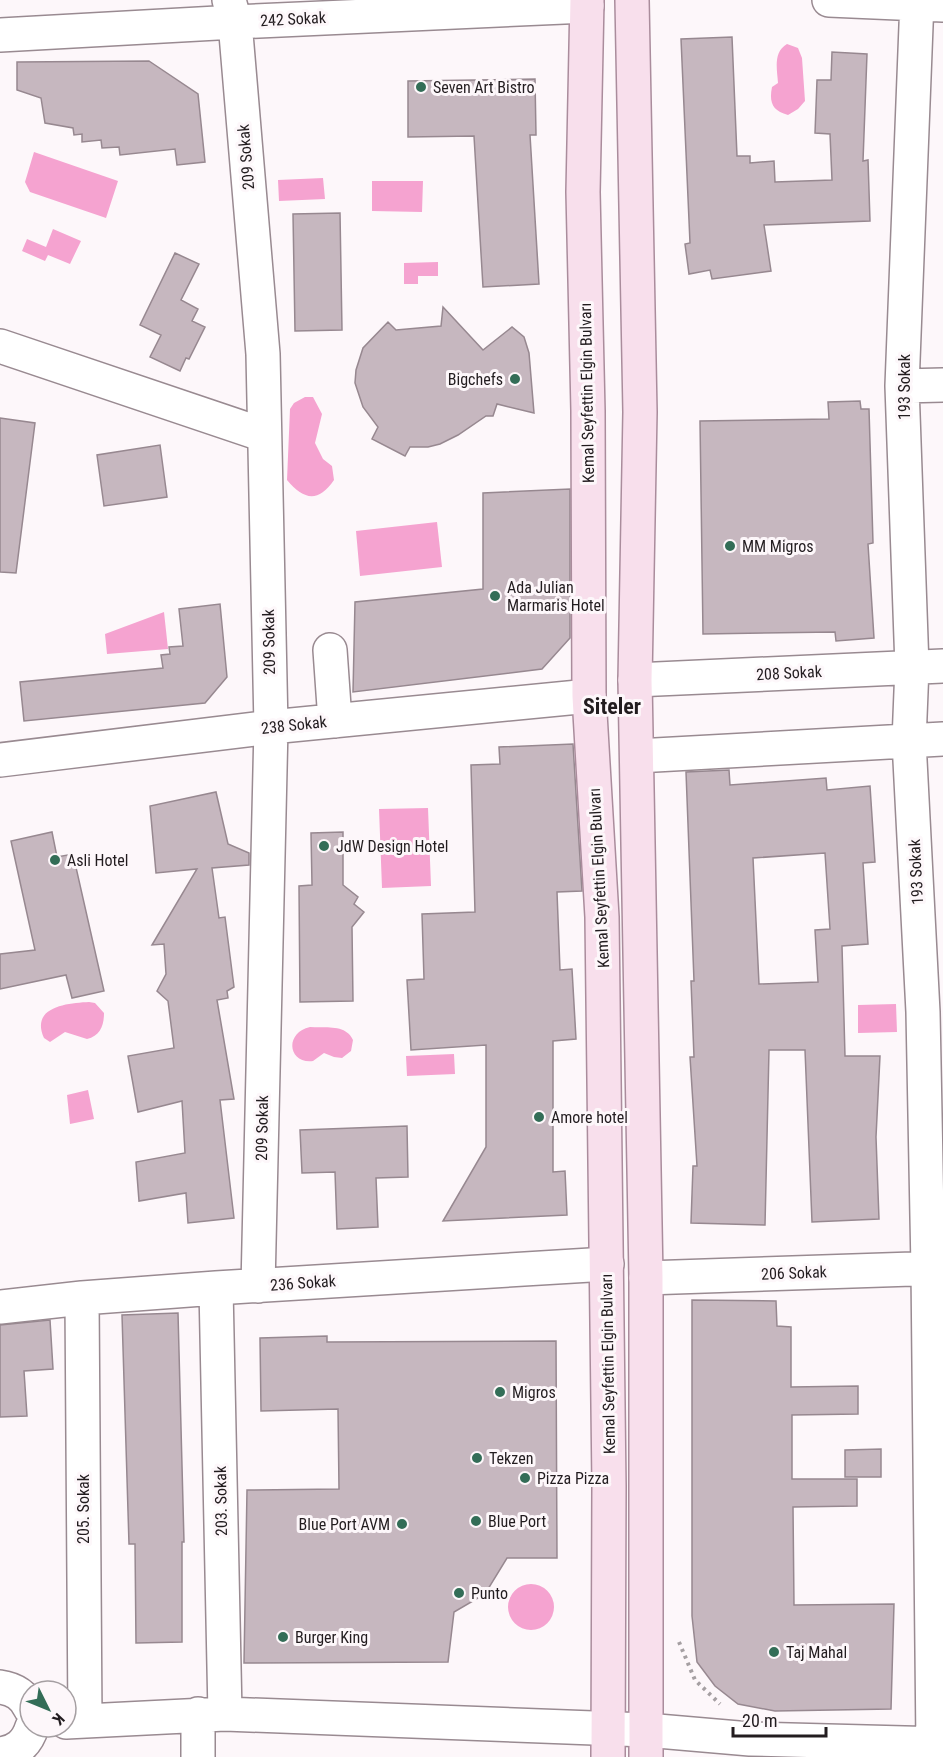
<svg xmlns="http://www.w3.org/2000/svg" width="943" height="1757" viewBox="0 0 943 1757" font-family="'Roboto Condensed',sans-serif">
  <rect width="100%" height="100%" fill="#fdf7fa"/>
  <path fill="#f5a3d0" d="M787,44L798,48L802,58L805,101L798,109L788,115C772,111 769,102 772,87L778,83C777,69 773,52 787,44Z
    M34,152L118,181L106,218L30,192L25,182Z
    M323,178L325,199L279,201L278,180Z
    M372,181H423L422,212L372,211Z
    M53,229L81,241L70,264L48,255L45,261L22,251L27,239L46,247Z
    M438,262V276H418V284H404V263Z
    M305,397H313L322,414L315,443L323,459L332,466L334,480C318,503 304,500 287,480L290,409L294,403Z
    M437,522L442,567L360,576L356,531Z
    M164,612L168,649L107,654L105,634Z
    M428,808L431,886L382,888L379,809Z
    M89,1002L95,1003L104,1013C104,1026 100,1036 87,1039L65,1032L50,1042L44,1038C30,1007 67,1003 89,1002Z
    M896,1004L897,1032L858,1033V1005Z
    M310,1027C326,1028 346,1024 353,1040L351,1051L342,1058L334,1057L324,1053L313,1061C288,1064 284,1033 310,1027Z
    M454,1054L455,1074L407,1076L406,1056Z
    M88,1090L94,1119L70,1124L67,1095Z
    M508 1607a23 23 0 1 1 46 0a23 23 0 1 1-46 0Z"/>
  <path fill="#c6b7bf" stroke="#978890" stroke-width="1.5" fill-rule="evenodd" d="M732,37L737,156H750V163L774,161L775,182L832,180L830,134L815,133L817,80H831L832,52L867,54L863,161L868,160L870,221L764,225L771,271L712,279L710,270L689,274L685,244L690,243L681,39Z
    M149,61L198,94L205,162L177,165L175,149L120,155L119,147L102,148L101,140L82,142V134L74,135L73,128L45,123L41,98L17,90V62Z
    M535,79L536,135H530L539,284L483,287L474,136L408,137V81Z
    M340,213L342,330L295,331L293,214Z
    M175,253L199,264L181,300L198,309L192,321L205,327L189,359L186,358L180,371L150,357L161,335L140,325Z
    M443,307L483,350L512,327L524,337L529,353L534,413L497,404L493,416H486L458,435L440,444L428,447H410L405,456L372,439L378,427L363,407L355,383L356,370L363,348L388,322L396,330L441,326Z
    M860,401L861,409H869L873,543L868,544L874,638L836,641L835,632L703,634L700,421L829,419L828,402Z
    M0,418L35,423L16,573L0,572Z
    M160,445L167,497L104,506L97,455Z
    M570,489V638L542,669L353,692L355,602L483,589V493Z
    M220,604L227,677L205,703L24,721L20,682L163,668L161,655L170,654L169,647L183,646L179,609Z
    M573,744L582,891L557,892L560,970L572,969L576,1039L553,1041V1172L565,1171L567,1215L443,1221L486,1147V1045L411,1050L407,980L424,979L422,914L475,912L471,765L500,764L499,747Z
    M729,770L730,785L826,778L827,790L870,786L875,862L863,863L868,944L842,946L845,1056H880L876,1137L879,1219L812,1222L805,1050H769L765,1225L691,1223L693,1166H697L690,1057H694L691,981H694L686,772ZM825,853L830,929L815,930L818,982L759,984L753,858Z
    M216,792L228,844L249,853V865L212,868L219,918L225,917L234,987L227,991L228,998L217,1000L234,1099L220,1100L234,1218L188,1223L186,1193L139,1201L136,1162L185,1153L182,1101L138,1112L128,1056L174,1048L168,1001L157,991L166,974L164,944L152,945L197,869L156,873L150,806Z
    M52,832L57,857L73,854L104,991L72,998L66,975L0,989V954L35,950L11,841Z
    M343,832V885L358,897L354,904L364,912L352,927L353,1001L300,1002L299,886L312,885L311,833Z
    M407,1126L408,1177L376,1178L378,1227L337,1229L335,1172L302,1173L300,1130Z
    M692,1300L776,1301L777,1326L791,1327V1387L858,1386V1414L792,1415V1479H857V1506L793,1507L794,1605L894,1604L891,1709L775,1711L738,1704L715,1686L697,1662L692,1616Z
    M178,1313L184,1542H182V1642L136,1643L135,1544H129L122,1315Z
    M50,1320L53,1369L24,1371L27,1416L0,1417V1325Z
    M327,1336V1342L556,1341L557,1558H507L485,1594L454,1612L448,1662L244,1663L247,1490L339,1489L338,1409L261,1411L260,1338Z
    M881,1449V1477H845V1450Z"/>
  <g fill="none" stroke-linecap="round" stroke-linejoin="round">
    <g stroke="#998a91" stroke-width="36">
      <path id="minor" d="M229,0L235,22L263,354L271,727L258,1286
        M829,0L943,5
        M917,0L902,386L912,667L909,741L923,1012L928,1268L933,1745
        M0,35L235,22L587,6
        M0,346L264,435
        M902,386L943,385
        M330,650L335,721
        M635,680L943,666
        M637,756L943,739
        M0,760L271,727L589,696
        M646,1278L943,1268
        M216,1288L225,1714
        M82,1298L85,1721
        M0,1307L82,1298L216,1288L607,1264
        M0,1687C14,1689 24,1695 30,1708
        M66,1722L225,1714L646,1730L750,1739L943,1744
        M0,1754C17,1752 27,1743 32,1727
        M198,1757V1714"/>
    </g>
    <g stroke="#aa8c9c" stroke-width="36">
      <path id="major" d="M587,0L583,192L588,411L589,696L602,917L609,1486L608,1757
        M632,0L640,412L635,680L646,1278V1757"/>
    </g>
    <path stroke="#a59fa2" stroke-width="4" stroke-dasharray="3 4.5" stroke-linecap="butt" d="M679,1642L695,1680L720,1704"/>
    <use href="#minor" stroke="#fff" stroke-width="33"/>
    <use href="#major" stroke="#f8dfec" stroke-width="33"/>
  </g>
  <g fill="#336d57" stroke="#fdf7fa" stroke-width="2">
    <circle cx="421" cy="87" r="6"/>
    <circle cx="515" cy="379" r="6"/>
    <circle cx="730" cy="546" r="6"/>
    <circle cx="495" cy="596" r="6"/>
    <circle cx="324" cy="846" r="6"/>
    <circle cx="55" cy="860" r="6"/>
    <circle cx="539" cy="1117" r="6"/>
    <circle cx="500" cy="1392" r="6"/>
    <circle cx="477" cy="1458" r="6"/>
    <circle cx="525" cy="1478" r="6"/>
    <circle cx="476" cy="1521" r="6"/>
    <circle cx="402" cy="1524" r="6"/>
    <circle cx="459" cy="1593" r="6"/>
    <circle cx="283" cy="1637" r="6"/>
    <circle cx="774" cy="1652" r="6"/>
  </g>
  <g text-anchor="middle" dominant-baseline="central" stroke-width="6" stroke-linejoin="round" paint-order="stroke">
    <g font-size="16" fill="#221c1f" stroke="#fdf7fa">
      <text transform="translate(293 19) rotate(-3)">242 Sokak</text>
      <text transform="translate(246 157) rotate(-95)">209 Sokak</text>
      <text transform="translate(904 387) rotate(-90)">193 Sokak</text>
      <text transform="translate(587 393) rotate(-91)">Kemal Seyfettin Elgin Bulvarı</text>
      <text transform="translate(269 642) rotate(-91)">209 Sokak</text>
      <text transform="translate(789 673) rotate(-3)">208 Sokak</text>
      <text transform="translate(294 725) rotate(-6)">238 Sokak</text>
      <text transform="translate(916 872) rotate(-93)">193 Sokak</text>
      <text transform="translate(599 878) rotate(-93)">Kemal Seyfettin Elgin Bulvarı</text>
      <text transform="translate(262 1128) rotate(-89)">209 Sokak</text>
      <text transform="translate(794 1273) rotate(-2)">206 Sokak</text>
      <text transform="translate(303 1283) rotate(-4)">236 Sokak</text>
      <text transform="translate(608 1364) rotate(-91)">Kemal Seyfettin Elgin Bulvarı</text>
      <text transform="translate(221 1501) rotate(-91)">203. Sokak</text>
      <text transform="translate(83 1509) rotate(-90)">205. Sokak</text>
    </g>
    <g font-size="16" fill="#221c1f" stroke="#fdf7fa" text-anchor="start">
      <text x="433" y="87">Seven Art Bistro</text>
      <text x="503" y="379" text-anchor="end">Bigchefs</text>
      <text x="742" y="546">MM Migros</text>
      <text x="507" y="587">Ada Julian<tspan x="507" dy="18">Marmaris Hotel</tspan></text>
      <text x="336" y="846">JdW Design Hotel</text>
      <text x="67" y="860">Asli Hotel</text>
      <text x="551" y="1117">Amore hotel</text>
      <text x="512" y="1392">Migros</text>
      <text x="489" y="1458">Tekzen</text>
      <text x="537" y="1478">Pizza Pizza</text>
      <text x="488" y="1521">Blue Port</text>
      <text x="390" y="1524" text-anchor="end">Blue Port AVM</text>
      <text x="471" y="1593">Punto</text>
      <text x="295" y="1637">Burger King</text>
      <text x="786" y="1652">Taj Mahal</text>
    </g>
    <g font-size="22" font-weight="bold" fill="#221c1f" stroke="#fdf7fa">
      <text x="612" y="706">Siteler</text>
    </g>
  </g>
  <g transform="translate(48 1709) rotate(133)"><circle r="28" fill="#fdf7fa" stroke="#a59fa2" stroke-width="1.5"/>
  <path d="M0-4.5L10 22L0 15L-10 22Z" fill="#336d57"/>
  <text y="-9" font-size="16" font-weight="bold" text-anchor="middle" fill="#221c1f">K</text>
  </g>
  <path d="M733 1727v9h93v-9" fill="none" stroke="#221c1f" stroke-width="3"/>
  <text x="742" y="1727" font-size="18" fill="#221c1f" stroke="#fdf7fa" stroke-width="4.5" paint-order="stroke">20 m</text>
</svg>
